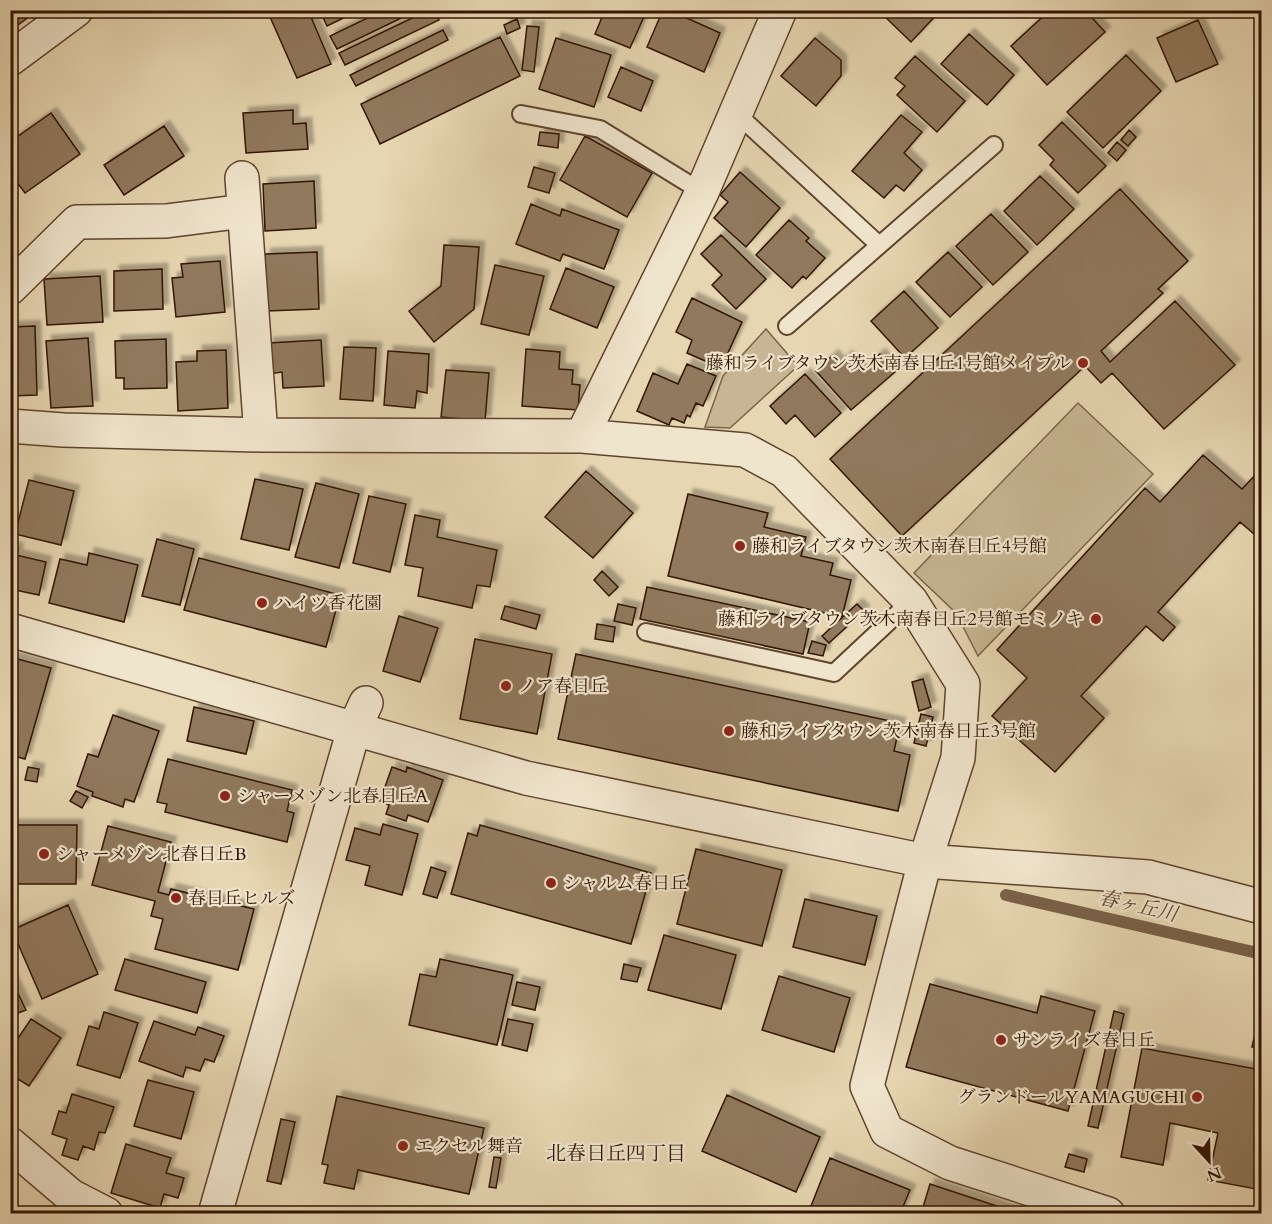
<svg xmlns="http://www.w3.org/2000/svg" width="1272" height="1224" viewBox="0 0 1272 1224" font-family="Cardo,'Noto Serif JP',serif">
  <defs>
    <filter id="shadow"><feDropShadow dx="5.5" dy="-5.5" stdDeviation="1.5" flood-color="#0004"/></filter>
  </defs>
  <rect width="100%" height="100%" fill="#e6d6b1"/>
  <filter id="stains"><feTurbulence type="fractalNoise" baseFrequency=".00333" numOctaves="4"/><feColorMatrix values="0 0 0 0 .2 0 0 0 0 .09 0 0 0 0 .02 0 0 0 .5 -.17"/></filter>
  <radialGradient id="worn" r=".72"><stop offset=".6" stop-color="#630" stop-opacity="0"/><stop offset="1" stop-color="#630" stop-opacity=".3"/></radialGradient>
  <path fill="#c7b593" stroke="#7c644b" stroke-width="1.5" d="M766,329L798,366L730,428L705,427L723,376Z
    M1078,403L1153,474L978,656L956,613L914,573Z"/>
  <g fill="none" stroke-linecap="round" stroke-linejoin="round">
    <path stroke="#796148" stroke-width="12" d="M1006,895L1262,954"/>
  </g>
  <path fill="#90795d" stroke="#321403" stroke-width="1.5" filter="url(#shadow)" d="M10,10H38L10,31Z
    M267,10H308L331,64L297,78Z
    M327,10H360L327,26L321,13Z
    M384,10H418L337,49L330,36Z
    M429,10H435L439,20L345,65L339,53Z
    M605,10H647L630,48L595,34Z
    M663,10H669L720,33L704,72L647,47Z
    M878,10H941L911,42Z
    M1050,10H1085L1105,32L1047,85L1011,46Z
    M517,19L520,28L507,34L504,25Z
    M1198,20L1218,64L1176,82L1157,38Z
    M527,26L539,27L534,72L522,70Z
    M443,30L448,40L356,86L350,75Z
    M969,34L1014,75L987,105L941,64Z
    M500,37L520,76L380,144L361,104Z
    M556,38L611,55L594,107L539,89Z
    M815,38L841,60V76L816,106L781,76Z
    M1126,55L1161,91L1103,148L1067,112Z
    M915,56L965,101L937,132L897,95L905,86L895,78Z
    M621,67L653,81L641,111L608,97Z
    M293,110V124L306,123L308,149L246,153L243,113Z
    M51,113L80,154L25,193L10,173V142Z
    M901,115L922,132L904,153L922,170L904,191L896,185L884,198L852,171Z
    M1062,122L1106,166L1078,193L1050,165L1054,160L1039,145Z
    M164,126L184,156L124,195L104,165Z
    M1129,130L1136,137L1128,146L1121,140Z
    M540,132L559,134L558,148L538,145Z
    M585,136L652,173L627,217L560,180Z
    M1117,142L1126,150L1117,161L1108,153Z
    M534,167L555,173L549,193L528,187Z
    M740,172L780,208L746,247L714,218L728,202L720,195Z
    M1040,176L1074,209L1037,245L1004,211Z
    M314,181L316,228L265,231L263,184Z
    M1120,189L1188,261L1158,289L1163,293L1101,351L1110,362L1175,301L1235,365L1164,429L1112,373L1101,383L1085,366L902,536L830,459Z
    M531,204L560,216L562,209L619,230L604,269L563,254L560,261L516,244Z
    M991,214L1028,252L993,285L956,246Z
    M789,220L809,238L806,241L825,258L806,279L803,276L792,288L756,255Z
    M721,235L766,279L736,309L712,285L722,275L701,254Z
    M444,245L479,247L474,309L434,342L409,311L441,286Z
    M317,252L319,309L267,311L265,254Z
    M948,252L982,287L950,317L916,282Z
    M220,261L225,312L176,317L172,278L183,277L181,264Z
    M495,265L544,276L529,335L481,324Z
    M566,268L614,287L597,328L550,309Z
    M162,269L163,309L114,311V271Z
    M100,276L103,322L47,325L44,279Z
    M904,291L938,328L905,358L871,321Z
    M692,298L742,322L721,368L687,353L692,340L676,332Z
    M35,326L37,395L11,396L10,327Z
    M88,338L93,406L51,408L46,341Z
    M166,339L167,388L124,389V378H116L115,341Z
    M321,340L324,386L283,388L282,372L269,374L268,343Z
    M344,347L376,348L373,401L340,399Z
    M526,349L560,352L559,369L573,370L572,384L580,385L578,410L522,406Z
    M226,350L228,408L178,411L176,362L197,361V351Z
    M388,351L429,354L427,393L417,391L415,408L384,405Z
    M880,354L895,372L851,410L816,371L833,355L839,363L847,356L861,371Z
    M687,364L716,376L703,406L696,403L690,417L687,415L684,423L672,418L669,425L637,411L653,373L678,384Z
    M446,370L489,373L485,421L441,417Z
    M805,374L841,413L815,437L795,415L786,424L770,406Z
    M1203,455L1242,489L1262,468V526L1254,534L1240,522L1158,612L1175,627L1163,641L1146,626L1081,696L1104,718L1055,772L992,716L1027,678L997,650L1145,488L1160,502Z
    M586,471L633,513L593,558L545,517Z
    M255,479L303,489L289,550L241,539Z
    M29,480L74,491L61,545L15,534Z
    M316,483L359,494L339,568L295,557Z
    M688,494L768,513L764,527L806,537L801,556L833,563L830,575L851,580L842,617L668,576Z
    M369,496L406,504L390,572L353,563Z
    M415,515L440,520L437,537L497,550L490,587L477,585L472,608L418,596L423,568L405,565Z
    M157,539L194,549L180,605L142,596Z
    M10,547L18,549L16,555L46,562L39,595L10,589Z
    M89,553L138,565L124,622L49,603L60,559L87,565Z
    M199,558L340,595L326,647L184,610Z
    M602,571L618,587L609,596L594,580Z
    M647,587L810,622L803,654L640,619Z
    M618,604L636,608L632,625L614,621Z
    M857,604L864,611L829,643L822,636Z
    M505,606L540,615L536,629L501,619Z
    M399,616L438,628L420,682L383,671Z
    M597,624L615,627L613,642L595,639Z
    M475,639L552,654L537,734L460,719Z
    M812,641L826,645L823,656L808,653Z
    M576,654L900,723L894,751L910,755L898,811L558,739Z
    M14,658L51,668L25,759L10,755V668Z
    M923,679L931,707L919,711L912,682Z
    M194,707L254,721L246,754L187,741Z
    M921,714L933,717L926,746L914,743Z
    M113,715L159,731L134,802L125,799L123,807L92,796L93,792L77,786L88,754L98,757Z
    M168,759L292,790L287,811L294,813L287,842L165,812L167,804L157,802Z
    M28,767L39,769L37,782L25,780Z
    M392,767L406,772L407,767L443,780L428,822L408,815L406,821L386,814L389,805L380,801Z
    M76,791L88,797L82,808L70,801Z
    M383,824L418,834L402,895L365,885L370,866L346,860L355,828L380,835Z
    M10,825H77L76,884H10Z
    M480,825L651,873L631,944L451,894L468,833L477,836Z
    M108,826L171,842L158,892L169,895L171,889L254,909L238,970L155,949L163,919L151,916L155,901L92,885Z
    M696,849L782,870L762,946L677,924Z
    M431,867L446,872L437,898L423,894Z
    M805,899L877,916L865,965L793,947Z
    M68,905L98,974L42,999L12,930Z
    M664,935L736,955L721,1009L648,990Z
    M125,959L206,982L197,1013L115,990Z
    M440,959L513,975L497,1045L409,1025L420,974L436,977Z
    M624,964L641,968L637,982L621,979Z
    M779,976L850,998L834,1052L762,1030Z
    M10,977L26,1010L10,1016Z
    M517,982L540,987L535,1010L512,1005Z
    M930,984L1037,1013L1041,996L1095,1011L1068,1111L906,1067Z
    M1262,1004V1049L1252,1047Z
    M1114,1011L1124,1014L1098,1128L1088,1126Z
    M104,1012L138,1023L120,1078L77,1065L89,1026L99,1029Z
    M31,1019L61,1038L29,1086L10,1074V1050Z
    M508,1019L533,1024L527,1051L502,1045Z
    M154,1021L195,1035L198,1027L224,1036L214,1062L205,1059L200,1071L186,1067L183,1077L139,1061Z
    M1142,1048L1262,1070V1159L1256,1189L1208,1180L1218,1133L1170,1123L1163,1165L1121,1157Z
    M148,1080L194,1092L181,1139L134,1126Z
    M72,1094L114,1107L105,1133L99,1132L94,1150L83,1146L78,1160L62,1155L67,1139L52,1134L59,1111L66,1113Z
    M727,1095L820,1137L796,1192L702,1151Z
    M337,1096L484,1128L469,1194L358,1170L354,1189L324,1183L328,1165L322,1164Z
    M281,1119L295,1122L281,1184L267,1181Z
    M126,1144L171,1158L166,1173L184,1178L178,1198L164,1194L160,1208L111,1193Z
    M1069,1154L1087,1159L1084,1172L1065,1167Z
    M494,1157L501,1158L496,1188L489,1187Z
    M830,1158L910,1190L900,1214H831L811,1206Z
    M930,1184L1021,1214H921Z"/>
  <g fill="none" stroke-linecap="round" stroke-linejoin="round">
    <g stroke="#5f442e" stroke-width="20">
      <path id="lane" d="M736,113L878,244
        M521,114L600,129L702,192
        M787,326L994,145
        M646,632L834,673L911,601"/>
    </g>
    <g stroke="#5f442e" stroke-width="36">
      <path id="street" d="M10,59L76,10
        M242,178L261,435
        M10,288L77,222L166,221L244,211
        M10,426L63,430L261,435L582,436L745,450L784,471L911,601L963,684L958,758L925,861L867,1086L887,1131L950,1163L1108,1214
        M582,436L702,192L780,10
        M10,630L526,778L925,861L1148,877L1262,907
        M10,1144L71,1196L106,1214
        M215,1214L354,729L366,703"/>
    </g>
    <use href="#lane" stroke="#efe4cc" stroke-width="16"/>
    <use href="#street" stroke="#efe4cc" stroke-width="33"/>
  </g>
  <g fill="#8f2418" stroke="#efe4cc" stroke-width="2">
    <circle cx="1083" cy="363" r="6"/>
    <circle cx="740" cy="546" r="6"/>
    <circle cx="262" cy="603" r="6"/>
    <circle cx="1096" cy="619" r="6"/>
    <circle cx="506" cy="686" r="6"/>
    <circle cx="729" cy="731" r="6"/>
    <circle cx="225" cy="796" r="6"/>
    <circle cx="44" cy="854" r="6"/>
    <circle cx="551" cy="883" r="6"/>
    <circle cx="176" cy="898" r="6"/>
    <circle cx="1001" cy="1040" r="6"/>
    <circle cx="1197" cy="1097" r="6"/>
    <circle cx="403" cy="1146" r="6"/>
  </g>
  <g text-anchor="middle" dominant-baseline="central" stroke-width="4.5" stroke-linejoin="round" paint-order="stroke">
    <g font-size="18" fill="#321403" stroke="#efe4cc" text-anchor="start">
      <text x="1071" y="363" text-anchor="end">藤和ライブタウン茨木南春日丘1号館メイプル</text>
      <text x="752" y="546">藤和ライブタウン茨木南春日丘4号館</text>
      <text x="274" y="603">ハイツ香花園</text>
      <text x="1084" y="619" text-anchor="end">藤和ライブタウン茨木南春日丘2号館モミノキ</text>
      <text x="518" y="686">ノア春日丘</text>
      <text x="741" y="731">藤和ライブタウン茨木南春日丘3号館</text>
      <text x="237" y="796">シャーメゾン北春日丘A</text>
      <text x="56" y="854">シャーメゾン北春日丘B</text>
      <text x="563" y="883">シャルム春日丘</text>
      <text x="188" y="898">春日丘ヒルズ</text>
      <text x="1013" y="1040">サンライズ春日丘</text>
      <text x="1185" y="1097" text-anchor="end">グランドールYAMAGUCHI</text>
      <text x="415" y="1146">エクセル舞音</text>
    </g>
    <g font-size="20" font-style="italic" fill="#624731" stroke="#efe4cc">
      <text transform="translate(1138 906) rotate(13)">春ヶ丘川</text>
    </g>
    <g font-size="20" fill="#321403" stroke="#efe4cc">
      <text x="616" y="1153">北春日丘四丁目</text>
    </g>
  </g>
  <rect width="1272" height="1224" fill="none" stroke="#e6d6b1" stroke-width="36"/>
  <rect x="12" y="12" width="1248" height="1200" fill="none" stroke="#321403" stroke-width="3"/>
  <rect x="18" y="18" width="1236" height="1188" fill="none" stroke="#321403" stroke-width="1.5"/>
  <g transform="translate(1209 1161) rotate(158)" stroke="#efe4cc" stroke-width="4.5" paint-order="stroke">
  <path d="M0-4.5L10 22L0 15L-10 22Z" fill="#321403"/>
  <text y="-9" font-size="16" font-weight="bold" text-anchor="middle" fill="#321403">N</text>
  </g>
  <rect width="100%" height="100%" filter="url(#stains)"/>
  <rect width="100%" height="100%" fill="url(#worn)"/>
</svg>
